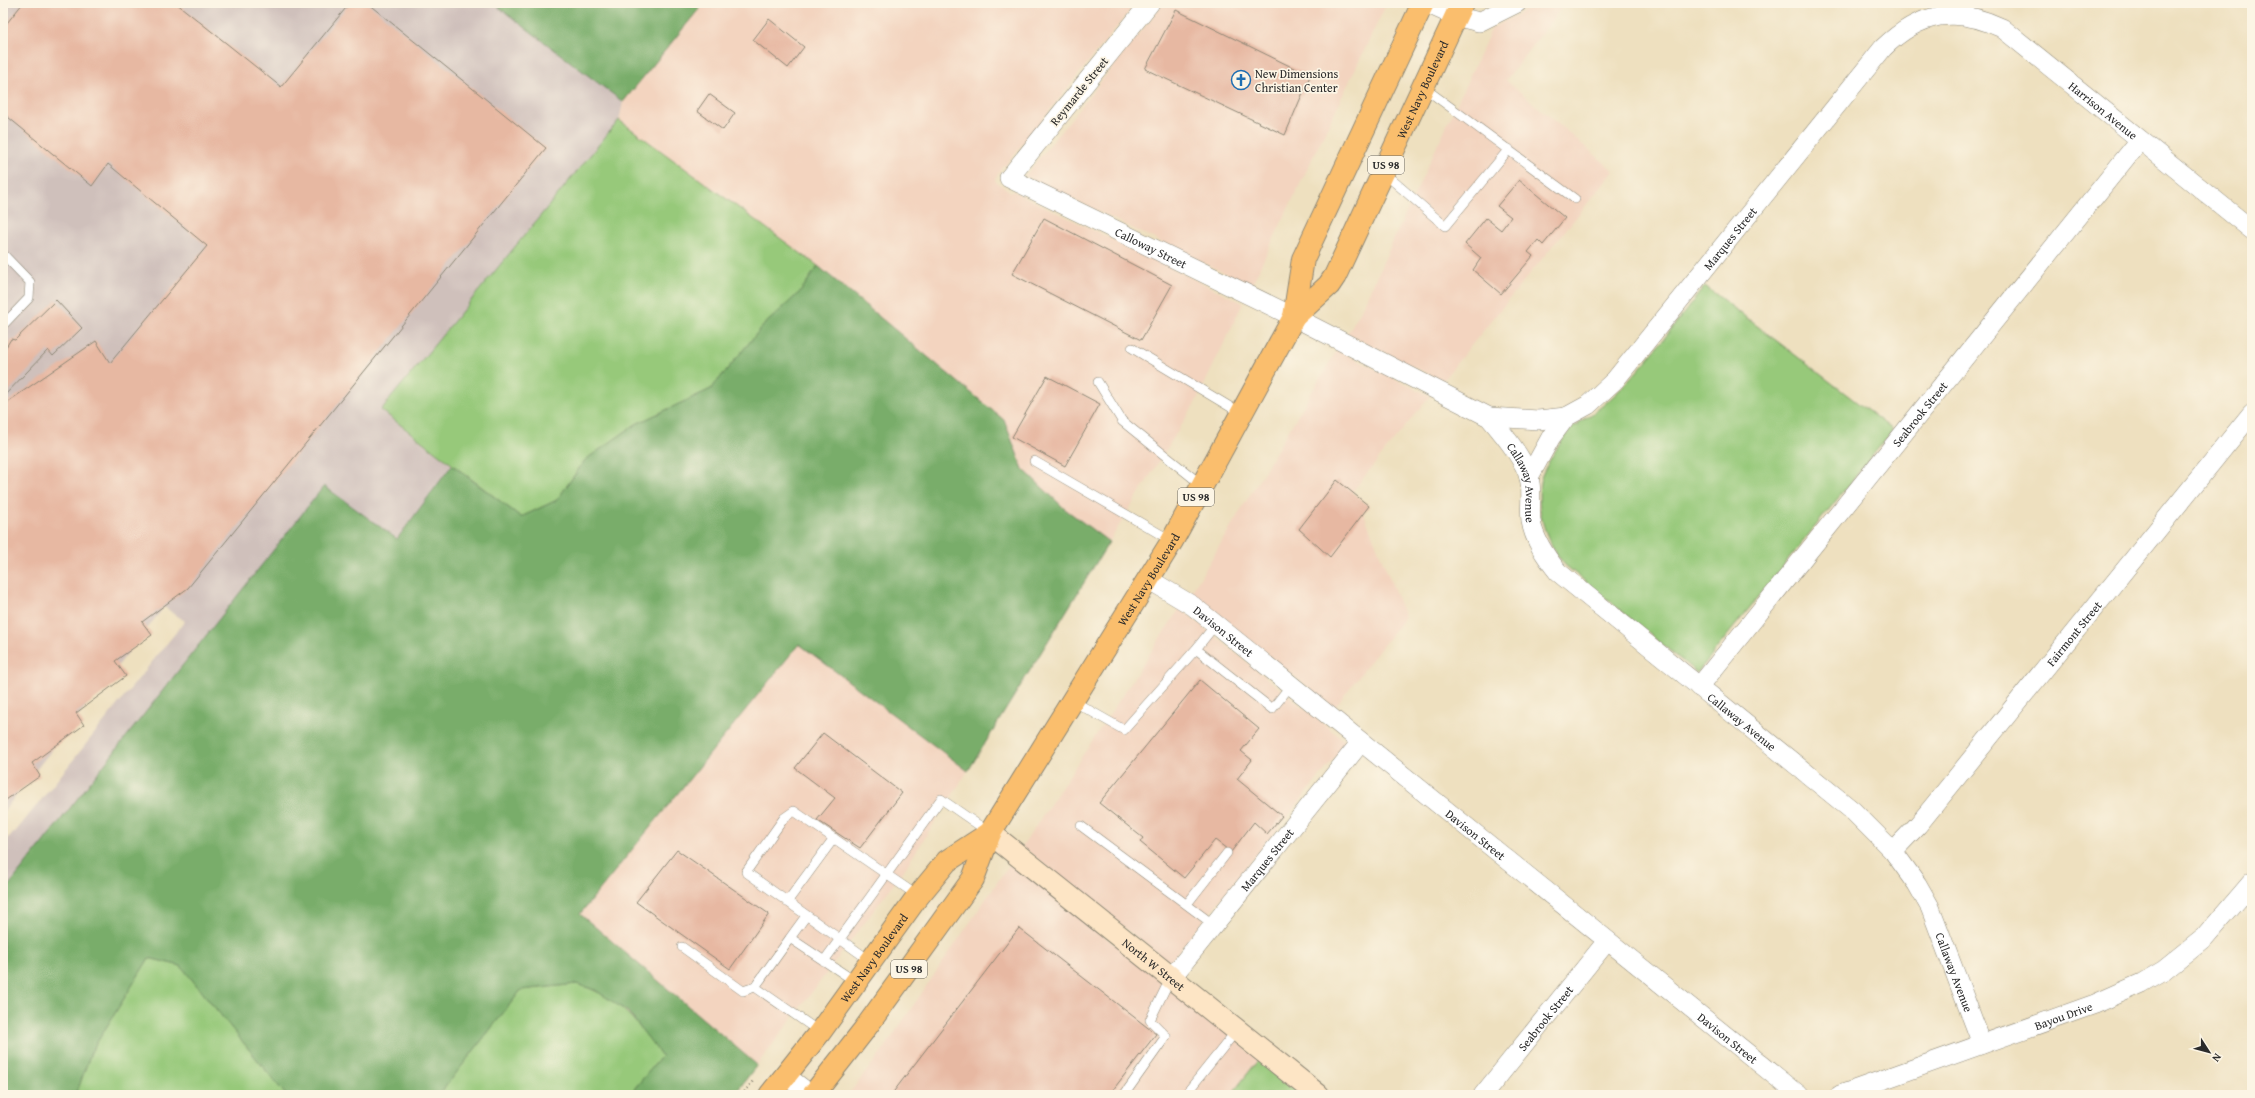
<svg xmlns="http://www.w3.org/2000/svg" width="2255" height="1098" viewBox="0 0 2255 1098" font-family="'Gentium Book Plus',serif">
  <rect width="100%" height="100%" fill="#fcf5e5"/>
  <filter id="ink" filterUnits="userSpaceOnUse"><feTurbulence type="fractalNoise" baseFrequency=".025" numOctaves="2"/><feDisplacementMap in="SourceGraphic" scale="8" xChannelSelector="R" yChannelSelector="G"/><feConvolveMatrix kernelMatrix="1 2 1 2 8 2 1 2 1" color-interpolation-filters="sRGB"/></filter>
  <filter id="wash" filterUnits="userSpaceOnUse"><feTurbulence type="fractalNoise" baseFrequency=".012" numOctaves="4" result="noise"/><feDisplacementMap in="SourceGraphic" scale="16" xChannelSelector="R" yChannelSelector="G"/><feGaussianBlur stdDeviation="0.9" result="paint"/><feColorMatrix in="noise" values="0 0 0 0 0 0 0 0 0 0 0 0 0 0 0 0 0 1.4 0 .05"/><feComposite in="paint" operator="in"/></filter>
  <g filter="url(#wash)">
    <rect width="100%" height="100%" fill="#eee0bf"/>
    <path fill="#f3d4bf" d="M704,3H1136L1005,166L1003,165L995,179L996,182L1011,192L1013,191L1243,303L1197,400L1109,542L1065,509L1023,469L1004,420L818,266L619,121L623,102Z
      M1164,3H1387L1251,286L1025,176Z
      M1539,3H1565L1506,80L1614,171L1442,381L1347,334L1360,312L1492,28Z
      M1337,350L1430,396L1347,498L1362,509L1405,617L1334,708L1191,593Z
      M1180,608L1347,743L1169,963L1022,847Z
      M799,644L968,771L902,873L757,1065L580,915Z
      M1011,862L1259,1059L1231,1095H848L883,1050Z"/>
    <path fill="#cfc0bb" d="M3,3H493L623,102L619,121L381,410L452,465L397,539L324,487L3,893V842L16,831L185,621L164,607L3,812Z"/>
    <path fill="#97c97a" stroke="#617a52" d="M619,120L818,266L800,292L763,326L711,389L636,424L585,460L557,500L521,517L381,410Z
      M1705,286L1893,430L1697,673L1565,565C1546,542 1536,513 1540,482C1542,469 1564,437 1573,426L1579,425L1578,423C1627,395 1669,330 1705,286Z
      M149,958L181,966L286,1095H76L91,1052Z
      M577,984C620,997 636,1022 662,1056L629,1095H439L521,990Z
      M1259,1059L1303,1095H1231Z"/>
    <path fill="#79ad6a" stroke="#526c4a" d="M493,3H704L623,102Z
      M818,266L1004,420L1023,469L1065,509L1109,542L968,771L799,644L580,914L757,1065L734,1095H629L662,1056L628,1012L595,990L577,984L521,990L439,1095H286L181,966L149,958L91,1052L76,1095H3V893L324,486L397,539L452,465L521,517L557,500L585,460L636,424L711,389L763,326L800,292Z"/>
    <g id="blocks">
      <path fill="#e7b8a2" d="M23,3H176L281,87L350,3H367L546,148L188,588L142,622L152,635L115,661L126,676L76,713L84,725L32,763L40,776L3,802V405L96,341L110,363L207,246L108,164L92,186L3,113V28Z
        M1176,10L1310,76L1285,135L1145,69Z
        M769,19L804,47L788,68L753,40Z
        M709,94L735,113L723,130L697,111Z
        M1519,180L1565,218L1543,245L1538,240L1528,252L1533,256L1501,294L1473,270L1481,258L1465,244L1486,218L1501,230L1511,217L1497,206Z
        M1044,218L1172,285L1141,340L1012,274Z
        M56,300L82,328L53,356L48,350L3,397V352L11,339L15,340Z
        M1047,376L1100,404L1065,466L1012,437Z
        M1337,480L1369,506L1330,557L1299,529Z
        M1200,680L1259,729L1241,751L1252,760L1237,779L1282,816L1267,834L1254,822L1231,852L1215,840L1184,878L1140,842L1143,838L1099,803Z
        M823,733L902,793L860,848L817,820L835,798L795,768Z
        M677,850L769,914L730,969L636,902Z
        M1019,928L1156,1034L1109,1095H891Z"/>
    </g>
  </g>
  <g filter="url(#ink)">
    <use href="#blocks" fill-opacity="0" stroke="#8c8675" stroke-width="1"/>
    <g fill="none" stroke-linecap="round" stroke-linejoin="round">
      <g stroke="#8c8675" stroke-width="10">
        <path id="lane" d="M1423,87L1575,199
          M1384,173L1445,226L1509,149
          M3,254L30,282L29,298L3,325
          M1132,348L1242,414
          M1098,382L1122,421L1203,486
          M1034,461L1172,541
          M1196,649L1272,709L1291,685
          M1073,701L1124,730L1196,649L1216,624
          M1081,826L1214,925
          M787,902L834,838
          M1187,904L1227,853
          M790,938L806,916
          M682,947L743,991L755,987
          M824,961L941,799L990,833
          M872,962L746,872L784,818L794,811L918,896
          M820,1032L755,987L790,938L856,982
          M1124,1095L1166,1036L1150,1020L1171,977
          M1185,1095L1237,1030"/>
      </g>
      <g stroke="#8c8675" stroke-width="20">
        <g id="street">
          <path id="s1" d="M1150,3L1009,178L1294,317L1489,417C1501,431 1525,460 1529,478C1533,491 1529,507 1531,521C1534,540 1546,557 1558,572L1853,811L1893,851L1917,884L1930,907L1982,1044"/>
          <path d="M1426,3L1455,16L1479,22L1517,3"/>
          <path d="M1489,417L1538,420L1566,417"/>
          <path id="s2" d="M1529,477L1551,437L1566,417L1588,405L1615,380L1883,48C1920,12 1956,6 2002,28L2252,230"/>
          <path id="s3" d="M1148,579L1193,606L1799,1095"/>
          <path id="s4" d="M1699,687L2140,140"/>
          <path id="s5" d="M1893,851L1918,825L2252,413"/>
          <path id="s6" d="M1172,977L1361,742"/>
          <path d="M785,1075L811,1095"/>
          <path id="s7" d="M1483,1095L1607,941"/>
          <path id="s8" d="M1840,1095L2095,1004L2142,983L2164,970L2205,937L2252,882"/>
        </g>
      </g>
      <g stroke="#8c8675" stroke-width="24">
        <g id="secondary">
          <path id="s9" d="M990,833L1318,1095"/>
        </g>
      </g>
      <g stroke="#8c8675" stroke-width="24">
        <g id="primary">
          <path d="M1294,317L1303,259L1423,3"/>
          <path id="s10" d="M770,1095L820,1032L915,900L947,861L990,833"/>
          <path id="s11" d="M813,1095L864,1030L973,879L990,833L1172,541L1294,317L1329,285L1335,276L1462,3"/>
        </g>
      </g>
      <path stroke="#8c8675" stroke-width="2.5" stroke-dasharray="1 3" stroke-linecap="butt" d="M742,1095L753,1081"/>
      <use href="#lane" stroke="#fff" stroke-width="9"/>
      <use href="#street" stroke="#fff" stroke-width="19"/>
      <use href="#secondary" stroke="#fde5c5" stroke-width="22"/>
      <use href="#primary" stroke="#fabe6d" stroke-width="22"/>
    </g>
  </g>
  <defs>
    <g id="church-ring" transform="scale(1)"><circle r="9.5" fill="#fcf5e5" stroke="#1f6fb2" stroke-width="1.5"/><path d="M-1.2-6h2.4v3.5h3.3v2.4h-3.3V6h-2.4V-.1h-3.3v-2.4h3.3Z" fill="#1f6fb2"/></g>
  </defs>
  <g fill-rule="evenodd">
    <use href="#church-ring" x="1241" y="80"/>
  </g>
  <g text-anchor="middle" dominant-baseline="central" stroke-width="3.5" stroke-linejoin="round" paint-order="stroke">
    <g fill="#fcf5e5" stroke="#6a6863" stroke-width="1">
      <rect x="1368" y="156" width="36" height="18" rx="3"/>
      <rect x="1178" y="488" width="36" height="18" rx="3"/>
      <rect x="891" y="960" width="36" height="18" rx="3"/>
    </g>
    <g font-size="11" font-weight="bold" fill="#2b2b2b">
      <text x="1386" y="165">US 98</text>
      <text x="1196" y="497">US 98</text>
      <text x="909" y="969">US 98</text>
    </g>
    <g font-size="12" fill="#2b2b2b" stroke="#fcf5e5" text-anchor="start">
      <text x="1255" y="73">New Dimensions<tspan x="1255" dy="14">Christian Center</tspan></text>
    </g>
    <g font-size="12" fill="#2b2b2b" stroke="#fcf5e5">
      <text stroke="none"><textPath href="#s11" startOffset="1181">West Navy Boulevard</textPath></text>
      <text transform="translate(1079 91) rotate(-51)">Reymarde Street</text>
      <text stroke="none"><textPath href="#s2" startOffset="820">Harrison Avenue</textPath></text>
      <text stroke="none"><textPath href="#s2" startOffset="315">Marques Street</textPath></text>
      <text stroke="none"><textPath href="#s1" startOffset="383">Calloway Street</textPath></text>
      <text stroke="none"><textPath href="#s4" startOffset="351">Seabrook Street</textPath></text>
      <text stroke="none"><textPath href="#s1" startOffset="837">Callaway Avenue</textPath></text>
      <text stroke="none"><textPath href="#s11" startOffset="617">West Navy Boulevard</textPath></text>
      <text stroke="none"><textPath href="#s3" startOffset="92">Davison Street</textPath></text>
      <text stroke="none"><textPath href="#s5" startOffset="283">Fairmont Street</textPath></text>
      <text stroke="none"><textPath href="#s1" startOffset="1173">Callaway Avenue</textPath></text>
      <text stroke="none"><textPath href="#s3" startOffset="416">Davison Street</textPath></text>
      <text stroke="none"><textPath href="#s6" startOffset="151">Marques Street</textPath></text>
      <text stroke="none"><textPath href="#s10" startOffset="172">West Navy Boulevard</textPath></text>
      <text stroke="none"><textPath href="#s9" startOffset="210">North W Street</textPath></text>
      <text stroke="none"><textPath href="#s1" startOffset="1509">Callaway Avenue</textPath></text>
      <text stroke="none"><textPath href="#s8" startOffset="237">Bayou Drive</textPath></text>
      <text stroke="none"><textPath href="#s7" startOffset="99">Seabrook Street</textPath></text>
      <text stroke="none"><textPath href="#s3" startOffset="740">Davison Street</textPath></text>
    </g>
  </g>
  <rect width="2255" height="1098" fill="none" stroke="#fcf5e5" stroke-width="16"/>
  <g transform="translate(2209 1052) rotate(126)" stroke="#fcf5e5" stroke-width="3" paint-order="stroke">
  <path d="M0-3L7 15L0 10L-7 15Z" fill="#2b2b2b"/>
  <text y="-6" font-size="11" font-weight="bold" text-anchor="middle" fill="#2b2b2b">N</text>
  </g>
</svg>
